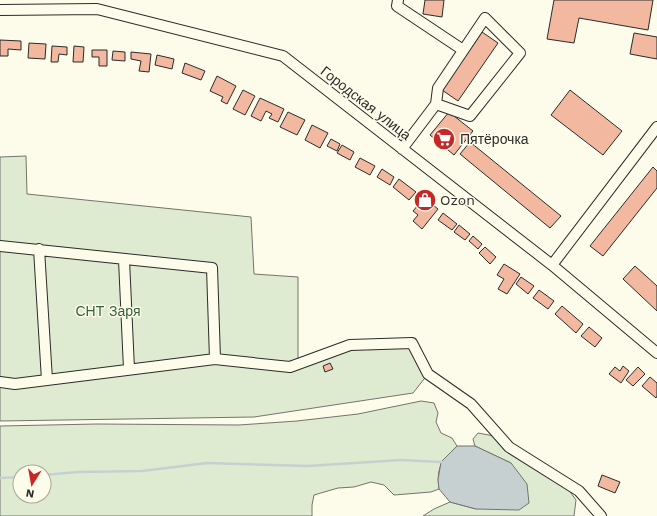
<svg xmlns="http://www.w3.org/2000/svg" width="657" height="516" viewBox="0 0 657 516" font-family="'Work Sans',sans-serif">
  <rect width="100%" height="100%" fill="#fdfbea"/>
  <path fill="#deebd1" stroke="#74746e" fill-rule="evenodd" d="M26,156L27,194L251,217L254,274L298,277V364L350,345L412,343L428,374L413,393L254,417L0,421V157Z
    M421,401L434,403L438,413L436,422L441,433L452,438L457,446C442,461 436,466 439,489L431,492L394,495L384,485L371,482L354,487L338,488L314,495L312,505V516H0V426L97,424L239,425L297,421L358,414ZM20,472H44V496H20Z
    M478,433L494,436L507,452L568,489L576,500L574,516H423L434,509L450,502L476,509L511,463L475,446L473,439Z"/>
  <path fill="#c7d0d0" stroke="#74746e" d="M457,446H475L511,463L527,484L529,503L519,510L476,509L450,502L439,489L438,480L441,462Z"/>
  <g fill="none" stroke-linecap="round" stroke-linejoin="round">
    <path stroke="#c7d0d0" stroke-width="2.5" d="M44,475L78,472L142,471L207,463L308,466L401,460L441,462
      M0,478L20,477"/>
  </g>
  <path fill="#f2b8a0" stroke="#2b2b2b" d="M425,0H444L442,17L423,14Z
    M554,0H653L648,30L579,18L574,43L547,39Z
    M482,32L498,43L458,101L442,90Z
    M634,33L657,37V59L630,54Z
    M0,40L21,41V50L8,49V56H0Z
    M29,43L46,44L45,59L28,58Z
    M52,46L67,47V55L59,54L58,62H51Z
    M74,46L84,47L83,62H73Z
    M92,50H107V66H99V57H92Z
    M113,51L125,52V61L112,60Z
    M131,52L151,54L149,72L139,71L141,61L131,59Z
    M157,55L174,59L172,69L155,65Z
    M185,63L205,71L201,80L182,73Z
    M217,76L236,86L227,104L221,101L223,97L210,91Z
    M243,90L255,96L245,115L233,109Z
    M570,90L622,131L603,155L551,115Z
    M260,98L284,109L278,122L269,118L272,114L266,111L261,121L251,116Z
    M288,112L305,120L297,135L280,127Z
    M449,112L473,131L454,155L430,135Z
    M312,125L328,133L320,148L305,140Z
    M331,139L340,144L337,151L327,146Z
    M470,142L561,216L550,228L460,154Z
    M342,145L354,152L350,160L337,153Z
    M360,158L375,166L370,175L355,167Z
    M653,167L657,171V188L603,256L590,246Z
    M382,169L394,177L390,185L377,177Z
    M399,179L416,192L409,200L393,187Z
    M424,198L438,209L422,229L413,221L418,215L413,211Z
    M443,213L457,224L452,230L438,220Z
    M459,225L470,234L465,240L454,232Z
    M473,236L482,244L478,249L469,241Z
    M485,247L496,257L490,264L479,253Z
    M504,264L520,274L507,294L498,289L504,279L497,275Z
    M635,266L657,286V311L623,279Z
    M521,277L534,286L528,294L516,284Z
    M539,290L554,301L548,309L533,298Z
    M562,306L583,324L576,333L555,314Z
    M589,327L602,338L595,347L581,336Z
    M330,363L333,369L325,372L323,366Z
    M623,366L629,371L621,383L609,374L615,367L620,371Z
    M638,367L645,374L633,386L626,380Z
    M650,377L657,383V396L656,398L642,386Z
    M602,475L620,482L615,493L598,486Z"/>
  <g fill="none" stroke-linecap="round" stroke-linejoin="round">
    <g stroke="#2b2b2b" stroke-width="12">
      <path id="minor" d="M398,0L397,6L463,50
        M0,10L97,9L283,56L552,265L657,353
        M402,149L436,104L438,88L485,18L520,53L470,116L436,104
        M0,246L212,268L215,359
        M39,249L47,380
        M124,260L129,369
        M552,265L657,127
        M0,382L15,384L215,359L290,367L350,345L412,343L428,374L471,404L509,447L579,491L601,516"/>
    </g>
    <use href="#minor" stroke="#fdfbea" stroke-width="10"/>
  </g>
  <defs>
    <g id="supermarket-disc" transform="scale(1.15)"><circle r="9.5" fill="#c62828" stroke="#fdfbea"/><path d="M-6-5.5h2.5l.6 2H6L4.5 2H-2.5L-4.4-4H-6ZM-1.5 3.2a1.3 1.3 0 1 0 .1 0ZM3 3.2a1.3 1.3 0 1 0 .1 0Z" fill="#fff"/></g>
    <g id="shop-disc" transform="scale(1.15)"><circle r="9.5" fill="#c62828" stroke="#fdfbea"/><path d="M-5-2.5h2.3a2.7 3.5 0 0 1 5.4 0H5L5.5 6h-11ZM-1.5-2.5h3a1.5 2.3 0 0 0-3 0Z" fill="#fff"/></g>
  </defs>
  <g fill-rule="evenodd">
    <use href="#supermarket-disc" x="444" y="139"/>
    <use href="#shop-disc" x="425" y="200"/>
  </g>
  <g text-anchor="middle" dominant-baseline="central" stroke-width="3" stroke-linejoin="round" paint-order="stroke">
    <g font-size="14" fill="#2b2b2b" stroke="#fdfbea">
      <text transform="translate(366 103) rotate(38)">Городская улица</text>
    </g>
    <g font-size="14" fill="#2b2b2b" stroke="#fdfbea" text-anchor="start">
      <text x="460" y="139">Пятёрочка</text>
      <text x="440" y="200">Ozon</text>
    </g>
    <g font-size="14" fill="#34623c" stroke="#fdfbea">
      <text x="108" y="311">СНТ Заря</text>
    </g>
  </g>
  <g transform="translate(32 484) rotate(191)"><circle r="19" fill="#fdfbea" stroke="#a9a89e"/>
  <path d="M0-3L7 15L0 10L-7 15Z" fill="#c62828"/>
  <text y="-6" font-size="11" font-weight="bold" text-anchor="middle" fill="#2b2b2b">N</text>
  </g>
</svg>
